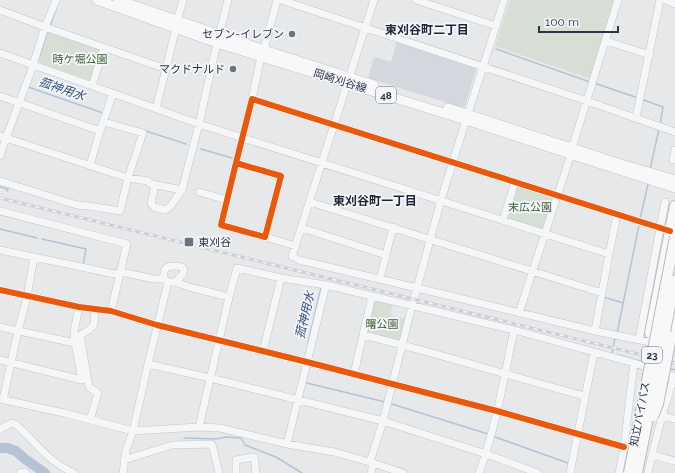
<svg xmlns="http://www.w3.org/2000/svg" width="675" height="473" viewBox="0 0 675 473" font-family="Raleway,'Noto Sans JP',sans-serif">
  <rect width="100%" height="100%" fill="#e6e8ea"/>
  <path fill="#d4d7dd" d="M397,41L475,67L476,70L465,106L461,107L368,78L374,57L391,62Z"/>
  <path fill="#d6ded6" d="M510,0H616L591,79L495,46Z
    M49,31L101,48L92,79L89,80L38,62Z
    M516,184L554,197L543,230L506,218Z
    M374,299L393,304L390,315L405,319L399,340L366,333Z"/>
  <g fill="none" stroke-linecap="round" stroke-linejoin="round">
    <path stroke="#b4c4d5" stroke-width="1.5" d="M51,24L56,9
      M496,49L590,82
      M40,55L48,30
      M594,83L638,98
      M28,86V87L103,113
      M641,99L663,107L660,125
      M146,131L186,144
      M201,149L232,158
      M650,170L659,129
      M0,187L8,189L7,191
      M640,219L648,184
      M0,229L37,238
      M42,239L86,249L83,265
      M604,297L623,303
      M617,333L639,225
      M308,343L321,288L320,287
      M612,354L615,338
      M618,355L647,363
      M668,368L675,370
      M307,383L385,402
      M392,404L488,434
      M495,437L568,463
      M184,438L216,439L226,437L241,438L245,445L276,457L302,473"/>
    <path stroke="#b4c4d5" stroke-width="10" d="M0,448H7L16,451L25,459L45,473"/>
    <g stroke="#c4c6c8" stroke-width="8">
      <path id="minor" d="M56,0L45,27L31,71L6,138L128,178L148,181L151,184L182,190
        M281,0L587,101L675,132
        M374,0L292,256L299,260L417,288L441,200L466,120L483,67L504,0
        M416,0L496,26
        M666,0L675,4
        M0,10L45,27L166,69L176,28
        M177,21L183,0
        M606,41L650,55
        M0,53L199,124L609,254
        M92,86L104,48
        M0,96L100,131
        M252,99L260,61L262,57L277,0
        M156,108L166,69
        M636,117L660,0
        M0,136L6,138L0,156
        M572,148L618,0
        M673,160L675,150
        M236,163L221,225L265,237L281,176L236,163L252,99L670,231
        M90,165L100,131L113,93
        M0,181L77,205L89,206L120,211L128,178L143,133L104,122
        M155,185L151,203L154,207L165,210L170,207L182,190L199,124L217,43L228,0
        M199,192L227,200
        M310,202L602,293
        M0,211L127,244L111,311
        M503,220L515,182
        M302,228L386,255
        M265,237L296,246
        M0,250L115,274L121,272L154,279H164L168,282H175L189,287L229,297
        M164,279C162,265 170,265 182,267L184,270L183,274L175,282
        M380,279L393,227
        M0,290L79,307L111,311L157,325L307,362L497,411L624,447
        M519,313L571,154
        M0,327L75,343L82,380L0,360
        M595,331L675,347
        M363,335C437,353 510,376 584,396
        M639,340L665,202
        M75,343L74,332L79,307
        M263,351L281,278
        M148,364L210,378L383,421L486,454L538,473
        M354,374L372,296
        M0,399L64,413L133,431L199,427L220,428L287,444L334,452L373,463L403,473
        M3,400L18,331L27,297L34,257
        M662,416L675,419
        M90,420L98,393L89,387L80,335L89,330L94,325L95,309
        M199,427L229,297L237,268L281,278L326,285L514,330L634,363L675,377
        M0,429L12,423L15,424C37,442 46,461 74,473
        M287,444L326,285
        M652,455L675,461
        M124,460L172,445L212,444L219,473
        M370,462L383,421L412,306L417,288L595,331L609,254L617,215
        M20,473L25,472L26,473
        M123,473L126,450L133,431L148,364L168,282
        M236,473V460L254,457L256,473
        M371,473L373,463
        M479,473C496,427 504,378 514,330
        M570,473L594,352
        M619,473L624,447L634,363
        M648,473L652,455L662,416L674,377"/>
    </g>
    <g stroke="#c2c5c8" stroke-width="10">
      <path id="major" d="M97,0L217,43L466,120L675,188
        M118,0L264,50L374,85
        M448,108L624,165L675,180"/>
    </g>
    <g stroke="#b8bbbf" stroke-width="12">
      <path id="highway" d="M650,333L675,206
        M671,337L675,316"/>
    </g>
    <use href="#minor" stroke="#f5f6f7" stroke-width="7"/>
    <use href="#major" stroke="#f8f8f8" stroke-width="9"/>
    <use href="#highway" stroke="#f8f8f8" stroke-width="10"/>
    <g stroke="#cecfd2" stroke-width="3">
      <path id="rail" d="M0,198L675,363"/>
    </g>
    <use href="#rail" stroke="#f4f6f9" stroke-width="1.5" stroke-dasharray="4.5" stroke-linecap="butt"/>
    <g stroke="#b8bbbf" stroke-width="12" stroke-linecap="butt">
      <path id="highway-bridge" d="M653,416L658,404L671,337
        M629,473L675,237
        M637,473L675,281"/>
    </g>
    <use href="#highway-bridge" stroke="#f8f8f8" stroke-width="10"/>
    <g stroke="#f4f6f9" stroke-width="8">
      <path id="cycleway" d="M236,163L221,225L265,237L281,176L236,163L252,99L670,231
        M0,290L79,307L111,311L157,325L307,362L497,411L624,447"/>
    </g>
    <use href="#cycleway" stroke="#e8590c" stroke-width="6"/>
  </g>
  <g fill="#6c737f" stroke="#f4f6f9" stroke-width="1.5">
    <circle cx="292" cy="34" r="4"/>
    <circle cx="233" cy="69" r="4"/>
    <rect x="184" y="237" width="10" height="10" rx="2"/>
  </g>
  <g text-anchor="middle" dominant-baseline="central" stroke-width="3.5" stroke-linejoin="round" paint-order="stroke">
    <g fill="#f4f6f9" stroke="#676e7b" stroke-width="1">
      <rect x="376" y="87" width="20" height="16" rx="3"/>
      <rect x="642" y="347" width="20" height="16" rx="3"/>
    </g>
    <g font-size="10" font-weight="bold" fill="#2b3445">
      <text x="386" y="95">48</text>
      <text x="652" y="355">23</text>
    </g>
    <g font-size="11" fill="#2b3445" stroke="#f4f6f9" text-anchor="end">
      <text x="284" y="34">セブン-イレブン</text>
      <text x="225" y="69">マクドナルド</text>
      <text x="198" y="242" text-anchor="start">東刈谷</text>
    </g>
    <g font-size="11" fill="#3f6138" stroke="#f4f6f9">
      <text x="80" y="59">時ケ堀公園</text>
      <text x="530" y="207">末広公園</text>
      <text x="382" y="324">曙公園</text>
    </g>
    <g font-size="11" fill="#2b3445" stroke="#f4f6f9">
      <text transform="translate(340 81) rotate(17)">岡崎刈谷線</text>
      <text transform="translate(640 414) rotate(-79)">知立バイパス</text>
    </g>
    <g font-size="12" font-weight="bold" fill="#1d2536" stroke="#f4f6f9">
      <text x="427" y="30">東刈谷町二丁目</text>
      <text x="375" y="201">東刈谷町一丁目</text>
    </g>
    <g font-size="12" font-style="italic" fill="#34527a" stroke="#f4f6f9">
      <text transform="translate(62 89) rotate(19)">菰神用水</text>
      <text transform="translate(305 315) rotate(-77)">菰神用水</text>
    </g>
  </g>
  <path d="M539 26v6h79v-6" fill="none" stroke="#2b3445" stroke-width="2"/>
  <text x="545" y="26" font-size="12" fill="#2b3445" stroke="#f4f6f9" stroke-width="3" paint-order="stroke">100 m</text>
</svg>
